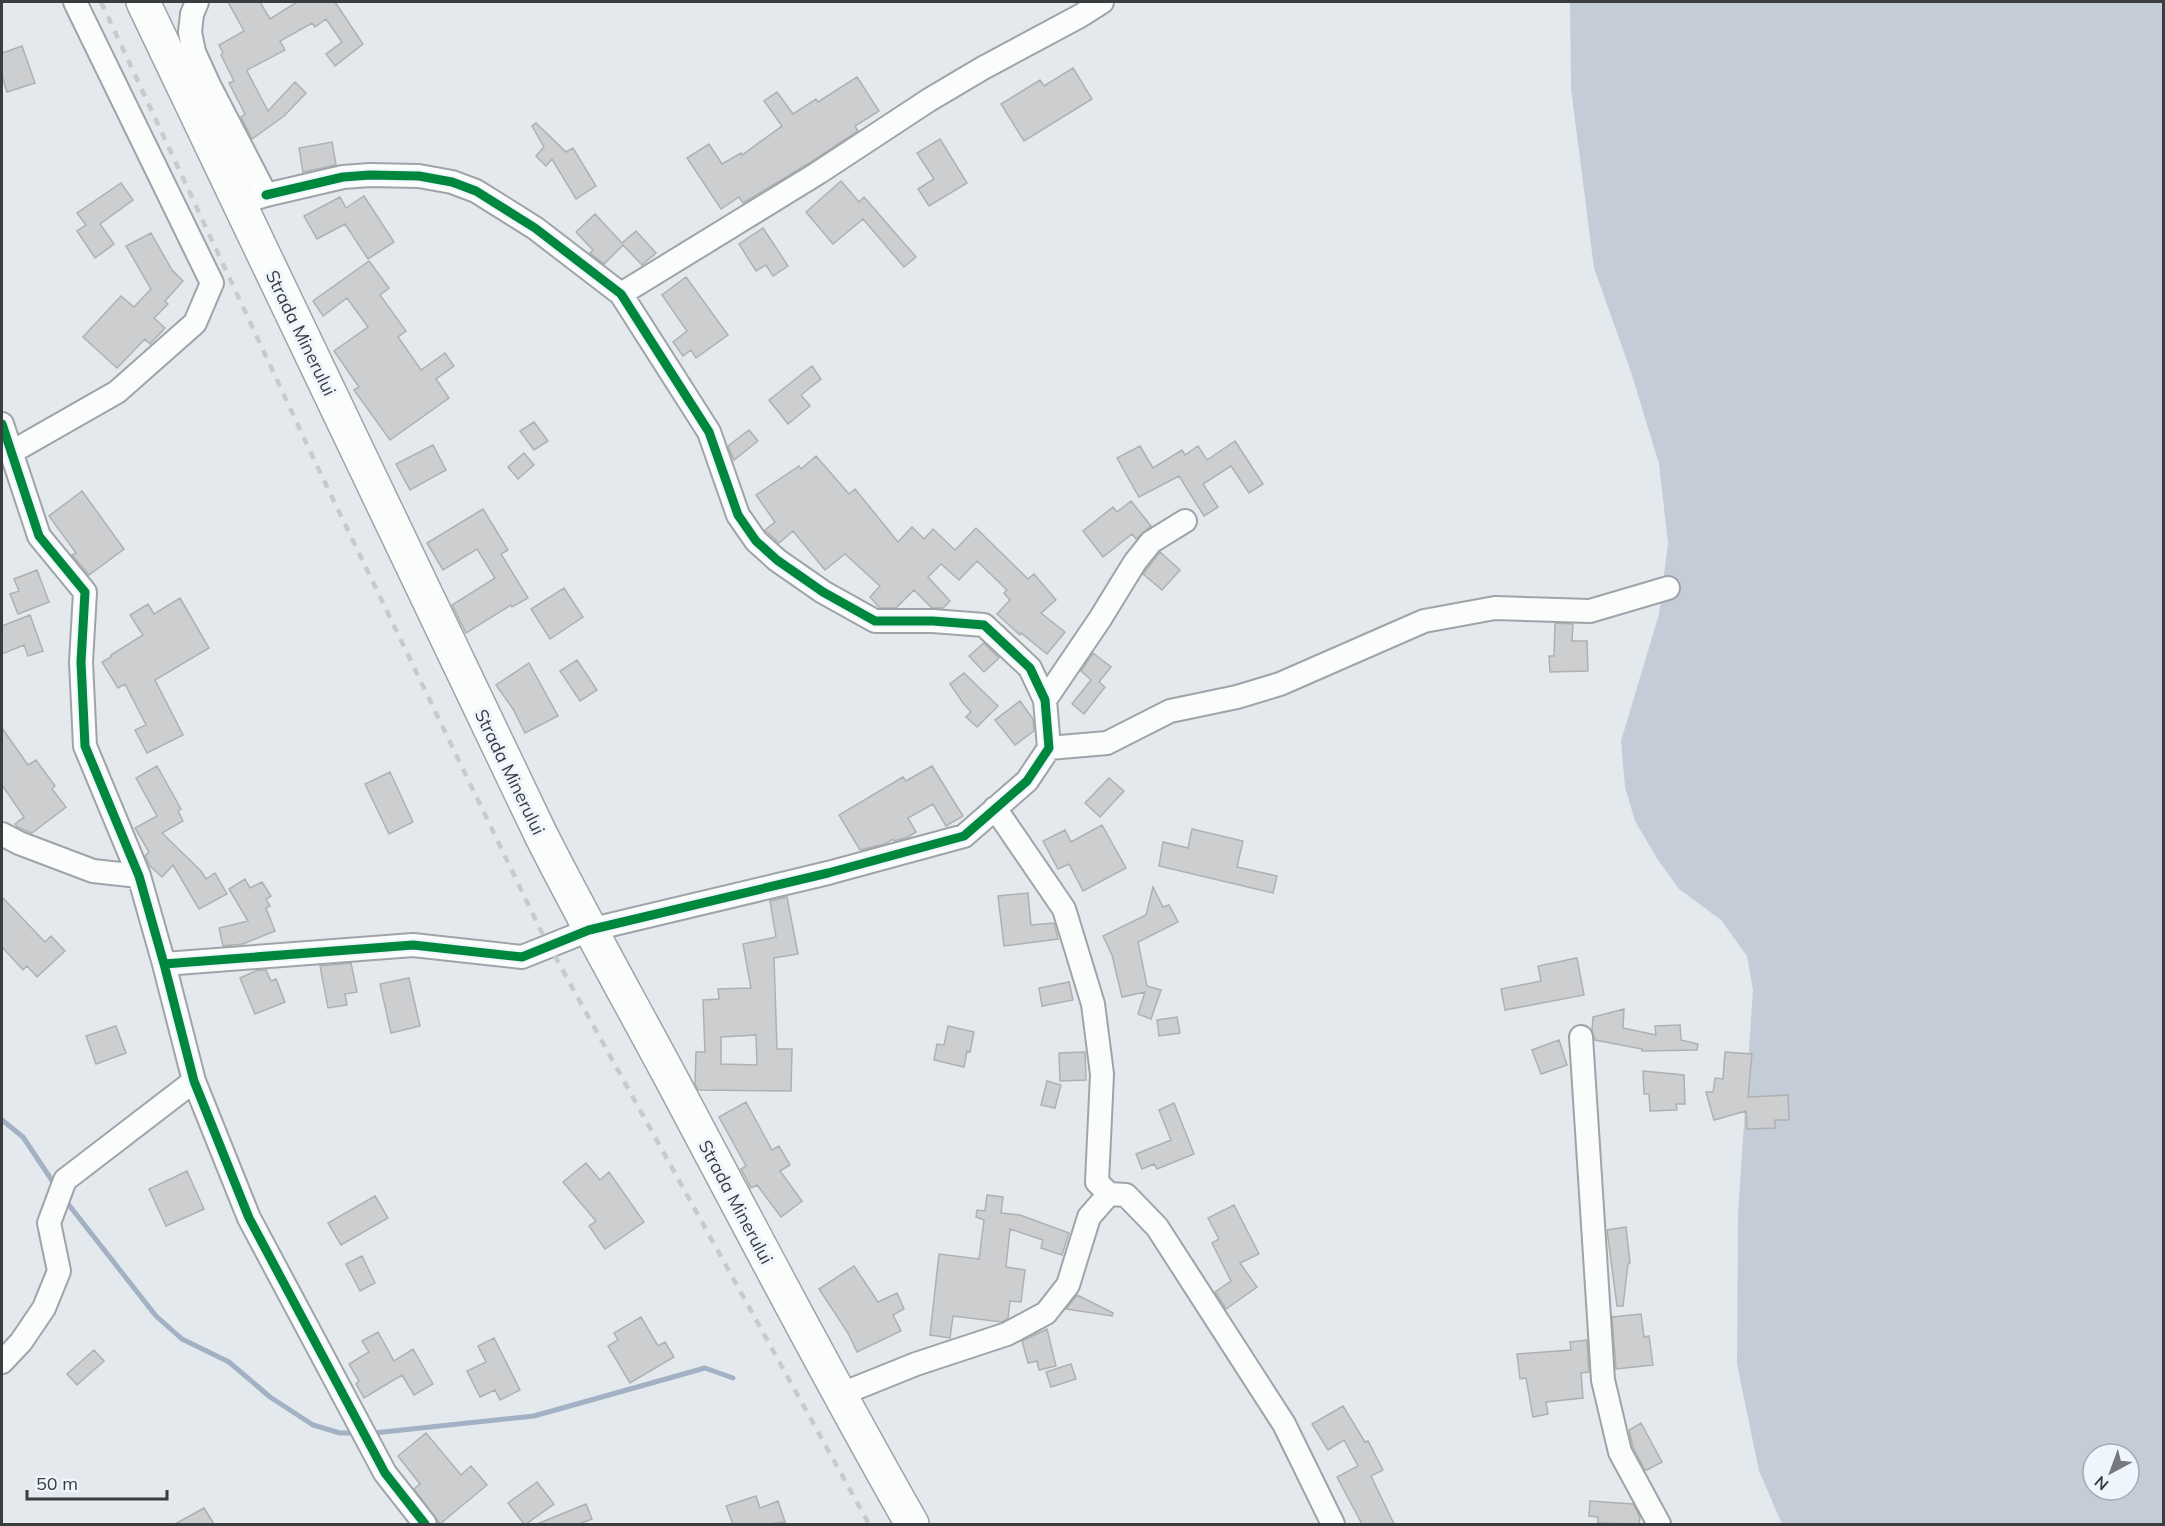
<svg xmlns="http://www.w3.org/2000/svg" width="2165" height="1526" viewBox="0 0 2165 1526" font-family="Mulish,sans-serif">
  <rect width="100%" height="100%" fill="#e4e9ee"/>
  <path fill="#c4cdd7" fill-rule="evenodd" d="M1570,2H2163V1524H1782L1759,1471L1737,1364L1738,1213L1753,990L1747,956L1721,920L1679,889L1658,860L1635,821L1625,787L1621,741L1659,614L1668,543L1659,464L1631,372L1594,268L1571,89ZM2093,1454H2129V1490H2093Z"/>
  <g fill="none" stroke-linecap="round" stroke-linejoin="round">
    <path stroke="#a2b1c3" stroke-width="5" d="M2,1120L23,1137L55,1185
      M65,1200L156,1316L182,1339L229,1362L270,1397L313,1425L340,1433H354
      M374,1433L534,1416L705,1368L733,1378"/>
  </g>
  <path fill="#cdcecf" stroke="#afb0b1" stroke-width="1.5" fill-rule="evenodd" d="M228,2H260L270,19L297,2H335L363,44L335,66L326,54L342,42L326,19L315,27L312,23L280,41L285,50L247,70L248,73L268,111L295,82L306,93L284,116L252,139L241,117L245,114L229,83L234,81L221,55L223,53L219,45L244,31Z
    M22,46L35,83L7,92L2,76V53Z
    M1073,68L1092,99L1024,141L1001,104L1040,80L1044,86Z
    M857,77L879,111L855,126L858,131L811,162L743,203L739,197L721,209L687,158L709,144L722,164L741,153L742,155L782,126L764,101L777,92L793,114L816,99L818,102Z
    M536,123L566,152L573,148L596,186L576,199L552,159L546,166L536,156L544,147L532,126Z
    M940,139L967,183L929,206L918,189L934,179L917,153Z
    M332,142L336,165L303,172L299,148Z
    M841,181L859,202L864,197L916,257L904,267L863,219L833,244L806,212Z
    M121,183L133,200L100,224L114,244L95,258L77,231L86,225L77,213Z
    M364,196L394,242L368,259L345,224L317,239L304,216L340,197L346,208Z
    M595,214L622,243L636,231L656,253L642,265L623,245L604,264L590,253L593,250L576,232Z
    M763,228L788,266L773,276L766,265L756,271L739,244Z
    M151,233L172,270L183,281L165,301L168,304L154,318L165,328L150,344L145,339L117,368L83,337L121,296L134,307L151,289L126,246Z
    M369,261L389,288L380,295L406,331L398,337L421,370L445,353L454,366L436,379L449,398L390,440L354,390L359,387L334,351L368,327L347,298L323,316L313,301Z
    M686,277L728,335L696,358L691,350L683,356L673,342L687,331L662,295Z
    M812,366L821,379L801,395L810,406L788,424L769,400Z
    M534,422L548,441L534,450L520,431Z
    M749,430L758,441L734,460L728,446Z
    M1235,441L1263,484L1249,493L1231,466L1203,484L1218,507L1204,516L1179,476L1139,497L1117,458L1140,446L1153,468L1182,450L1185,455L1198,446L1207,460Z
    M433,445L446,470L410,490L396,464Z
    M524,453L534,465L518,479L508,467Z
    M816,456L849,494L855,489L898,542L912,527L924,539L933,529L955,550L976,528L1028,579L1034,574L1056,600L1041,613L1065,632L1047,654L1021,633L1020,635L997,614L1010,600L1004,593L1007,590L977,561L959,580L941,564L928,577L950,601L943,608H932L914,590L896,608H880L870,597L880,586L845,554L825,570L793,531L779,543L765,530L775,522L756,495L799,466L801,469Z
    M82,491L124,549L89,575L72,555L76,553L49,516Z
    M1131,501L1151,526L1136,539L1132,534L1103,557L1083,531L1113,507L1117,512Z
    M483,509L508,550L501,554L528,598L512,607L511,605L466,633L452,605L495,578L477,549L443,570L427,543Z
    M1160,552L1180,570L1162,590L1143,574Z
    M37,570L49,602L18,614L10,594L19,591L14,579Z
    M564,588L583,617L550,639L531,609Z
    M180,598L209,648L155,680L183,735L147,753L135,730L146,725L125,684L118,688L102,662L111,657V655L143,635L130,615L148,604L154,614Z
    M30,615L43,651L28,656L24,645L2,654V626Z
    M1555,623L1573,624L1572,641H1587L1588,671L1550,672L1549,656H1554Z
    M984,643L999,658L984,672L969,656Z
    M1093,653L1111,667L1099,682L1105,687L1084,714L1072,704L1091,680L1081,671Z
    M577,660L597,690L580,701L560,671Z
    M529,663L558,716L525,733L513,709L496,685Z
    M964,673L998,706L977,727L966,717L971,712L963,703L950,684Z
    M1020,701L1033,719L1034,731L1015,745L995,720Z
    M2,728L28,765L36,760L55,786L52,789L66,807L32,833L17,827L15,824L24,817L2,785Z
    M157,766L181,809L178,811L183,821L162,833L201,871L206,879L215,873L227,894L199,909L173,865L162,877L150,866L145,856L149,852L135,828L157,816L136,778Z
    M932,766L963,816L946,826L933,804L908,818L916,832L908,837L894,841L893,839L885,844L860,850L839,815L903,777L906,781Z
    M390,772L413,822L389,834L365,784Z
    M1109,778L1124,791L1100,817L1085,803Z
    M1102,825L1126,868L1083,891L1069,864L1058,869L1043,841L1065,830L1071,842Z
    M1192,829L1243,841L1237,867L1277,876L1273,893L1159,866L1163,842L1188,848Z
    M245,879L250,888L262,882L271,896L266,899L270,906L266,908L275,931L243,944L223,946L219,928L248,921L229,889Z
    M1153,887L1163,907L1169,905L1178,922L1138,942L1147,986L1161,990L1151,1019L1138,1014L1145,992L1122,997L1112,955L1103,936L1146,915Z
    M1028,893L1031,925L1054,923L1058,939L1004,946L998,896Z
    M2,897L45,942L51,936L65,951L37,977L27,966L23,970L2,947Z
    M787,897L798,954L774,958L777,1049H792L791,1091L698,1090L695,1084L696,1052H705L703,1000L719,999L718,989L751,988L743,944L776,937L770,901ZM756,1035L757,1065L721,1064V1037Z
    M1577,958L1584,995L1505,1010L1501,989L1541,981L1538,966Z
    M351,963L357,992L345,994L347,1005L328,1008L320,966Z
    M258,970H266L271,981L276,979L285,1002L255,1014L240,978Z
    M409,978L420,1026L391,1033L380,984Z
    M1069,982L1073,1000L1042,1006L1039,988Z
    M1624,1009L1623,1028L1656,1035L1655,1026L1680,1025L1681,1040L1698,1044L1697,1050L1642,1051V1049L1595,1040L1592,1030L1593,1017Z
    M1177,1017L1180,1033L1159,1036L1157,1020Z
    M116,1026L126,1053L96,1064L86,1036Z
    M948,1026L974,1032L970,1052L967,1051L964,1067L934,1060L937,1044L944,1045Z
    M1559,1040L1567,1065L1541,1074L1532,1050Z
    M1085,1052L1086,1080L1060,1081L1059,1053Z
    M1725,1052L1752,1054L1748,1097L1788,1095L1789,1120H1775V1128L1747,1129L1746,1111L1714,1120L1706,1092H1713L1715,1078L1723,1079Z
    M1643,1071L1684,1075L1685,1104H1676L1677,1110L1650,1111L1649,1094H1644Z
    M1047,1081L1061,1085L1055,1108L1041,1105Z
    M746,1102L772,1150L779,1146L790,1165L780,1171L802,1201L781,1217L757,1185L751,1188L741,1169L746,1166L719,1117Z
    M1174,1103L1194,1154L1157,1169L1154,1164L1142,1169L1136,1154L1171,1140L1159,1110Z
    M586,1163L600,1180L609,1172L644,1222L605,1249L589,1226L596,1221L563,1182Z
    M187,1171L204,1209L166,1226L149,1189Z
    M987,1195L1003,1197L1001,1213L1020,1215L1069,1233L1062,1255L1041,1248L1043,1240L1010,1229L1006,1267L1025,1270L1021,1302L1010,1301L1008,1318L1002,1322L953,1316L950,1338L930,1335L939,1254L979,1259L984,1220L976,1217L977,1210L985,1211Z
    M375,1196L388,1218L341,1245L328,1223Z
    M1234,1205L1259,1254L1240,1263L1257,1287L1226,1309L1215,1292L1231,1281L1212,1243L1219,1239L1208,1218Z
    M1626,1227L1630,1263L1628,1264L1623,1306H1617L1607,1230Z
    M362,1256L375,1283L360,1291L346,1264Z
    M854,1266L878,1302L897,1293L904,1309L893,1315L901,1331L857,1352L848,1333L819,1289Z
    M1077,1295L1113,1313L1112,1316L1066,1309Z
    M1641,1314L1644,1337L1649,1336L1653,1365L1616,1369L1612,1317Z
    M641,1317L658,1346L665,1342L674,1357L630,1383L608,1346L618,1340L614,1333Z
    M1047,1329L1056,1366L1039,1370L1037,1361L1028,1363L1022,1341Z
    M378,1332L394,1361L413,1349L433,1384L414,1395L402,1375L364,1398L356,1384L359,1381L349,1364L369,1352L362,1341Z
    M494,1338L520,1390L500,1400L495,1390L480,1397L467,1371L486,1362L478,1346Z
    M1587,1340L1589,1372L1581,1373L1583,1398L1546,1402L1548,1414L1533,1417L1526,1378L1520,1379L1517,1354L1571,1350L1570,1342Z
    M94,1350L104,1361L77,1385L67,1374Z
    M1071,1364L1076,1379L1051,1387L1046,1372Z
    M1343,1406L1365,1442L1368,1441L1383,1470L1371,1476L1394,1524H1362L1337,1477L1358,1466L1344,1440L1328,1450L1312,1424Z
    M1641,1423L1662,1462L1647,1470H1645L1633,1447L1629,1430Z
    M426,1433L461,1475L471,1466L487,1485L440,1524L414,1489L420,1484L398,1456Z
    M537,1482L554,1504L526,1524H524L508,1503Z
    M756,1496L760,1508L778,1501L785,1522L769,1524H733L726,1506Z
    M1590,1501L1633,1504L1640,1517L1639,1524L1598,1523V1517L1589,1516Z
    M586,1504L592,1519L579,1524H537Z
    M204,1508L214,1524H175Z"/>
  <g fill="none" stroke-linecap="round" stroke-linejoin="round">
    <g stroke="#a0a3a7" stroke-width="26">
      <path id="street" d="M197,2L192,14L190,32L194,52L209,85L266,195L253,199
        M621,294L818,173L929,100L983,68L1080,16L1102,2
        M2,424L39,536L85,592L81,662L85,746L139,876L164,964L194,1081L249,1218L385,1473L425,1524
        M10,453L117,392L195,323L212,283L75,2
        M1045,700L1100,619L1135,562L1151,542L1185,521
        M1049,748L1107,743L1170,711L1237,697L1280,684L1424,621L1495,608L1590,611L1668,588
        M995,808L1064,909L1093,1004L1102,1074L1097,1182L1109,1194
        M2,834L19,843L93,871L139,876
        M164,964L413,945L522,957L589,930L828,873L964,836L1027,781L1049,748L1045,700L1030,668L984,625L933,621H875L823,592L777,560L756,541L738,515L709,432L621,294L535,228L476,191L452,182L419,176L370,175L343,177L266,195
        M1581,1037L1603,1380L1620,1452L1659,1524
        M2,1362L21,1342L44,1308L59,1271L49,1223L65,1180L194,1081
        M839,1395L916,1364L1007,1334L1046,1313L1068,1285L1089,1217L1109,1194L1126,1195L1157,1227L1284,1424L1333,1524"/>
    </g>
    <g stroke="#a0a3a7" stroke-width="36">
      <path id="primary" d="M143,2L541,835C583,918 628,998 672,1080C751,1229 829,1378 912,1524"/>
    </g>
    <use href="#street" stroke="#fbfcfc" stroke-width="22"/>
    <use href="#primary" stroke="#fbfcfc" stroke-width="33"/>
    <path stroke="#c8cacb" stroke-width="4.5" stroke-dasharray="8 8" stroke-linecap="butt" d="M101,2L317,466L541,931L869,1524"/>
    <g stroke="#eff5fd" stroke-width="13">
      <path id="cycleway" d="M2,424L39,536L85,592L81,662L85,746L139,876L164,964L194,1081L249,1218L385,1473L425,1524
        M164,964L413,945L522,957L589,930L828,873L964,836L1027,781L1049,748L1045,700L1030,668L984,625L933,621H875L823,592L777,560L756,541L738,515L709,432L621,294L535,228L476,191L452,182L419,176L370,175L343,177L266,195"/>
    </g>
    <use href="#cycleway" stroke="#00873e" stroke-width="9"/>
  </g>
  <g text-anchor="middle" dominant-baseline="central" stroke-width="6" stroke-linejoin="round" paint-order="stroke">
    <g font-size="18" fill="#393d40" stroke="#eff5fd">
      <text transform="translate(301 333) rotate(64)">Strada Minerului</text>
      <text transform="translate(510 772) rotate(64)">Strada Minerului</text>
      <text transform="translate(736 1202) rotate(62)">Strada Minerului</text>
    </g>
  </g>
  <rect width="2165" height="1526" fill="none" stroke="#393d40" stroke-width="6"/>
  <g transform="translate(2111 1472) rotate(221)"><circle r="28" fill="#eff5fd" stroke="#a6abb1" stroke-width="1.5"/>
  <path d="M0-4.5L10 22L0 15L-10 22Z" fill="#75797d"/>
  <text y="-9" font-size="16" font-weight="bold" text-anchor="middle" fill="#393d40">N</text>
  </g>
  <path d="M27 1490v9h140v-9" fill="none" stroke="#393d40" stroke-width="3"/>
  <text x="36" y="1490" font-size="18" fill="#393d40" stroke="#eff5fd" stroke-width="4.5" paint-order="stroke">50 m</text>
</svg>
